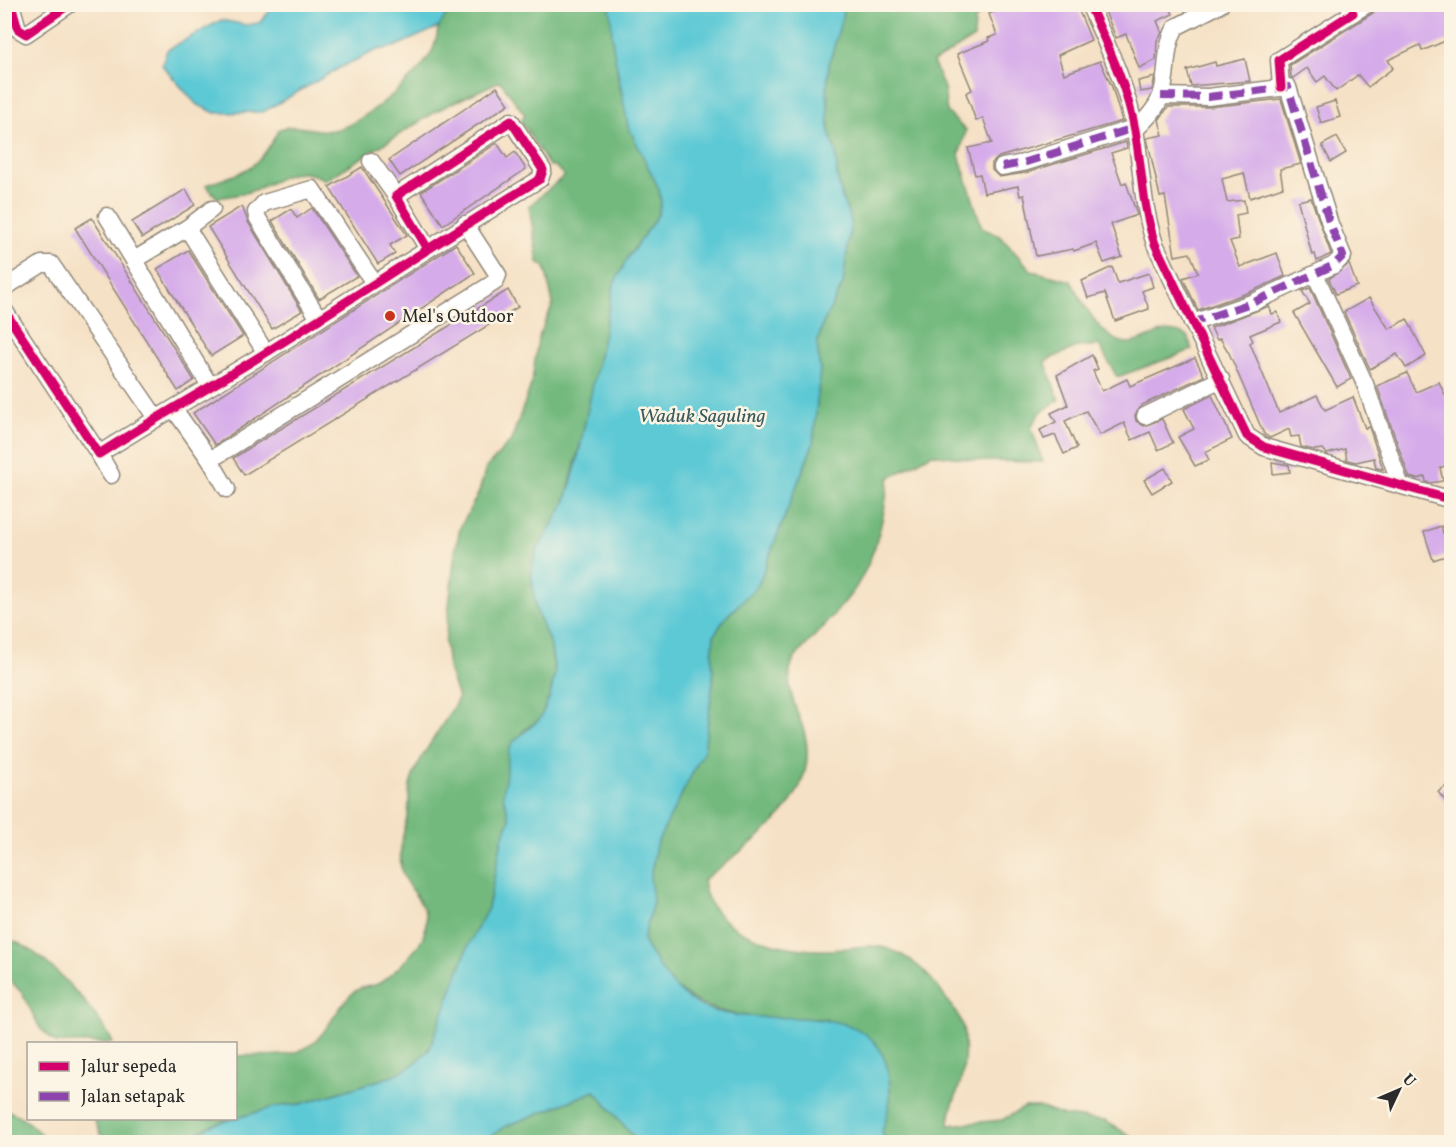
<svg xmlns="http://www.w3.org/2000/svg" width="1456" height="1147" font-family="Vollkorn,serif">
	<rect width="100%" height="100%" fill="#fcf5e5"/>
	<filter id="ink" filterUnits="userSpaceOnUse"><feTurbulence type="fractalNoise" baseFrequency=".0167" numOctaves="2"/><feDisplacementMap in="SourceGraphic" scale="12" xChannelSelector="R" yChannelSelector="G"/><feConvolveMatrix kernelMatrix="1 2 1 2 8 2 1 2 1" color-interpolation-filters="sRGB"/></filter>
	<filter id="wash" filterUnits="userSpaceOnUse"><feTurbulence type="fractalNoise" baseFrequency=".008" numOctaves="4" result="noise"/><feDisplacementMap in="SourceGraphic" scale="24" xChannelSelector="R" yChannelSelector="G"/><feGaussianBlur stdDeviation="1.35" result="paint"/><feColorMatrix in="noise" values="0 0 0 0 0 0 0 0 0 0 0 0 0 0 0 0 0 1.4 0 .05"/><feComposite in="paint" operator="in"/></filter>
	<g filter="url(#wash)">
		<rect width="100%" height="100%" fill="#f5e1c5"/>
		<!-- forest -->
		<g fill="#73b97e" stroke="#4f7254" stroke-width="1.5">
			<path d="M451,5H610L619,85L659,190L661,203L658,215L629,256L565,503L535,554L531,573L536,609L551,647L555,673L550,696L540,719L522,732L503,796L510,819L502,840L488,908L469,944L429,1050L413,1065L393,1076L301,1104L279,1106L236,1118V1056C256,1054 278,1059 299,1051C328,1040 332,1010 354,992C361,986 367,987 375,985C388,980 418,950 423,937C436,903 405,894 401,867C399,847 404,832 408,813C410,804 408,794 410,786C415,760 446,723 458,698L448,668L445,643L455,552L460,528L479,492L486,468L511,441L532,382L538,339L553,304L545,267L538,262L529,206L564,176L555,166H549L521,121L525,115L500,81L440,109L326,180C293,164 285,178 254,190C243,195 229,196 217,198L206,185C247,171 259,169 279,129C303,122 317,135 338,129C364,122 419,76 432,51C436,44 437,36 438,29C441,20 446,12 451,5Z"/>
			<path d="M843,5H987L975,20L974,38L933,62L944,88L947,112L966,131L959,155L982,228L1000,236L1032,271L1071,281C1082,301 1105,350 1135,342C1159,336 1160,325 1188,336L1192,350L1117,377L1099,345L1077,347L1045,361L1059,400L1040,413L1031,427L1043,462L982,461L932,454L889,478C884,516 877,554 856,587C848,599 837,611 827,622C821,630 794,656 792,663C784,687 796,706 803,728C826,799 749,844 703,880C708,935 786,952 831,950C849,949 868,943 886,948C912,957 929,973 944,996C950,1005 961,1017 963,1027C966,1046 965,1071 958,1090C954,1103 949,1111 949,1125L1002,1120L1025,1107H1039L1064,1116L1105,1121L1141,1142H888L882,1133L890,1097L826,1019C771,1017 709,1024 668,980C658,969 651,954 643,941L653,901L650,878L656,844L704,750L713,682L712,658L714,635L726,617L758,585L813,444L820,370L817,344L823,323L843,284L851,221L842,198L837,176L836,153L829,131L827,86L829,64L842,18Z"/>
			<path d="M5,939C38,943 100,1014 113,1043H56L40,1028L22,993L5,975Z"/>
			<path d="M595,1091L638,1142H483L504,1127Z"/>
			<path d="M5,1109L23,1118L42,1135L37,1142H5Z"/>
			<path d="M93,1118L235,1119L215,1124L178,1142H105Z"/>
		</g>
		<!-- water -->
		<g fill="#5dc9d5" stroke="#447a80" stroke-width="1.5">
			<path d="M276,4H451V5L439,27L394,47L377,50L341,67L263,112L215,113L196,104L162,65L167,50L221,20L246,25L259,23Z"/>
			<path d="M610,5H843L842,18L829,64L827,86L829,131L836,153L837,176L842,198L851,221L843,284L823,323L817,344L820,370L813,444L758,585L726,617L714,635L712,658L713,682L704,750L656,845L650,878L653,901L643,941C658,966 672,991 699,1005C764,1038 893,980 890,1097C890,1108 885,1121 882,1133L888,1142H638L595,1091L504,1127L483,1142H178L215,1124L279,1106L301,1104L393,1076L413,1065L429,1050L469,944L488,908L502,839L510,819L503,796L509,750L514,741L540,719L550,696L555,673L551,647L536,609L531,573L535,554L565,503L576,466L614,284L629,256L658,215L661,203L659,189L628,126L613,47Z"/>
		</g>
		<g id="blocks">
			<!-- building -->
			<g fill="#d5abea">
				<path d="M1011,4H1076L1091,40L1058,55L1064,74L1100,61L1112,87L1122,121L999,157L992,163V170L999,177L1025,173L1126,142L1127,148L1111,153L1122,184L1126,182L1137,215L1111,224L1122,257L1104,263L1096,243L1074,251L1073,249L1036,256L1024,195L1020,196L1018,186L984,193L980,174L975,175L968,148L992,143L983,118L976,121L966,93L972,90L957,54L989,41L988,38L997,35L989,14Z"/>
				<path d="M1102,4H1168L1173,14L1157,21L1162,33L1157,40L1156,60L1139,68L1126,34L1116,38Z"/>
				<path d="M1378,4H1402L1404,10L1417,4H1452V38L1422,51L1420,45L1388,60L1393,68L1368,87L1358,75L1336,91L1325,76L1317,82L1307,68L1293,78L1291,77L1290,65L1373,13Z"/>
				<path d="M1245,59L1250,81L1191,86L1187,70L1215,62L1216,66Z"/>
				<path d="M1155,77L1152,90L1140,92L1138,81Z"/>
				<path d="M497,87L509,104L400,176L389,160Z"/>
				<path d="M1281,99L1301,164L1280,169L1283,187L1250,198L1244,173L1222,179L1227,202L1244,200L1246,213L1236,215L1239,239L1230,241L1240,267L1277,253L1285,276L1250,292L1198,310L1183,278L1198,273L1190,253L1175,256L1165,196L1160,197L1147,138L1163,135L1159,120L1168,107H1209Z"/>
				<path d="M1335,101L1340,117L1321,123L1316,107Z"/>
				<path d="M1337,137L1346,153L1331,162L1322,145Z"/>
				<path d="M497,143L507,158L515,152L526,169L443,225L421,192Z"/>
				<path d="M362,167L407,235L390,245L395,254L378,264L329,187Z"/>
				<path d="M186,189L195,205L142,238L132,222Z"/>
				<path d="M1311,198L1331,254L1317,261L1315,254L1312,255L1298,201Z"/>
				<path d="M242,206L248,222L302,311L272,329L208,227Z"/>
				<path d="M312,208L357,276L319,299L272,221L291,209L297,218Z"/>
				<path d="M92,218L194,380L178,391L75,228Z"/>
				<path d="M456,244L475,273L215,445L193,413Z"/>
				<path d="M188,250L243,336L211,356L157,269Z"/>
				<path d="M1349,264L1357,286L1336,294L1329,279Z"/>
				<path d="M1112,267L1118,283L1149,273L1153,287L1142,291L1149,309L1115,321L1105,293L1088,298L1082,281Z"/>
				<path d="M1310,288L1351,379L1337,387L1294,313L1310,304L1302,291Z"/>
				<path d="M508,290L518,307L244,475L233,458Z"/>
				<path d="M1369,298L1389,329L1407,319L1426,356L1406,368L1397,354L1370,369L1344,312Z"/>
				<path d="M1269,306L1272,314L1277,312L1281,322L1250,335L1253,341L1250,343L1279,413L1317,395L1325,410L1353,397L1365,428L1369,427L1383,469L1376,468L1374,458L1356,462L1347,460L1345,449L1327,454L1323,449L1314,450L1301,447L1299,436L1291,437L1289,429L1270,438L1264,434L1229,353L1220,338L1217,340L1211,328Z"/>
				<path d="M1092,355L1098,369L1093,371L1102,391L1127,379L1130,386L1195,358L1204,376L1142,405L1135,415L1136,421L1144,426L1162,419L1173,443L1158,450L1150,432L1132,440L1124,423L1100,435L1086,411L1065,421L1077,448L1064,454L1055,435L1044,439L1040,430L1056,422L1051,413L1068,405L1057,375Z"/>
				<path d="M1407,373L1416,392L1439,382L1452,410V463L1440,468L1443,481L1430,483L1426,482L1425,477L1417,479L1409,477L1377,386Z"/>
				<path d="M1212,395L1232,439L1205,452L1209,460L1195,466L1178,437L1194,429L1184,409Z"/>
				<path d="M1272,462L1289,465L1290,472L1273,474Z"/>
				<path d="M1165,468L1172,481L1152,493L1144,480Z"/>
				<path d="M1441,526L1443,533L1452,530V554L1433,560L1424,532Z"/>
				<path d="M1452,782V809L1438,792Z"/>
			</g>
		</g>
	</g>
	<g filter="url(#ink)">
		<use href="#blocks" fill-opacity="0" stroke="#908678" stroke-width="1.5"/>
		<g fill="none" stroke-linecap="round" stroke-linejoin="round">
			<defs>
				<g id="minor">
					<path d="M11,4L18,29L26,34L70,4"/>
					<path d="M1089,4C1107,45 1127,86 1135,130C1142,169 1142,206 1155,244L1247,436L1264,447L1452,500"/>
					<path d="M1349,5L1353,13L1368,4"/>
					<path d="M1281,87L1279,60L1353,13"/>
					<path d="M1161,96L1208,97L1288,87L1330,224L1343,256L1334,265L1254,302L1192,323"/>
					<path d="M1135,130C1145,120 1156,110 1161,96C1169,74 1163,49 1176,27L1221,4"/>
					<path d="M371,161L396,196"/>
					<path d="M1002,167L1023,163L1134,128"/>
					<path d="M107,216L210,386"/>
					<path d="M187,228L212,209"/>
					<path d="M134,260L187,228L266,353"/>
					<path d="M1315,274L1365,384L1400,484"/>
					<path d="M4,288L42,264H51L156,418"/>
					<path d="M4,310L99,454C154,419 211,387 267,352C358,295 448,235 540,179L543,170L511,121L396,196L428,249"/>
					<path d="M319,319L257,217L256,212L264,203L312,189L374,283"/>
					<path d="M174,409L210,460L495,282L498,275L465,224"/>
					<path d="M1145,416L1221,379"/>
					<path d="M99,454L111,475"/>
					<path d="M210,460L227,489"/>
				</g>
			</defs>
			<!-- minor casing -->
			<use href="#minor" stroke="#908678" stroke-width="19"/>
			<!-- minor -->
			<use href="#minor" stroke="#fff" stroke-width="16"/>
			<!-- quiet -->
			<g stroke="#8e44ad" stroke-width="8" stroke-dasharray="15 8" stroke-linecap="butt">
				<path d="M1161,96L1208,97L1288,87L1330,224L1343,256L1334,265L1254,302L1192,323"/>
				<path d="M1002,167L1023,163L1134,128"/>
			</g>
			<defs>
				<g id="cycleway">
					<path d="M11,4L18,29L26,34L70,4"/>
					<path d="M1089,4C1107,45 1127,86 1135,130C1142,169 1142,206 1155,244L1247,436L1264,447L1452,500"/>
					<path d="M1281,87L1279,60L1353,13"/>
					<path d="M4,310L99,454C154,419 211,387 267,352C358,295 448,235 540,179L543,170L511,121L396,196L428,249"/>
				</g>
			</defs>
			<!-- cycleway casing -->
			<use href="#cycleway" stroke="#fcf5e5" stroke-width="13"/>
			<!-- cycleway -->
			<use href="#cycleway" stroke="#d6006c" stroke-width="9"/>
		</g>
	</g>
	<!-- markers -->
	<circle fill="#c8321e" stroke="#fcf5e5" stroke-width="2" cx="390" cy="316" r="6"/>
	<g text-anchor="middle" stroke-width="5" stroke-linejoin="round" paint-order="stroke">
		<!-- poi labels -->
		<g font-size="18" fill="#2b2b2b" stroke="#fcf5e5" text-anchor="start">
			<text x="402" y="322">Mel's Outdoor</text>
		</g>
		<!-- water labels -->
		<g font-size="20" font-style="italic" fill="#3a5a5e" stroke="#fcf5e5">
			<text x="702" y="422">Waduk Saguling</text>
		</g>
	</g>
	<!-- margin -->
	<rect width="1456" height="1147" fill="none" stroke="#fcf5e5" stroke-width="24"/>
	<!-- legend -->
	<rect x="27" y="1042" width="210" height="78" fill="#fcf5e5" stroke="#a8a49b" stroke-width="1.5"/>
	<rect x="39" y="1062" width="30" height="9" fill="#d6006c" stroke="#a8a49b" stroke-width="1.5"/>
	<text x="81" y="1072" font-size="18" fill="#2b2b2b">Jalur sepeda</text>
	<rect x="39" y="1092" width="30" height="9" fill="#8e44ad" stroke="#a8a49b" stroke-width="1.5"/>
	<text x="81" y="1102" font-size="18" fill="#2b2b2b">Jalan setapak</text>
	<!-- north arrow -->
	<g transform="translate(1399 1090) rotate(46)" stroke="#fcf5e5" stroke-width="4.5" paint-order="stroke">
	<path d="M0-4.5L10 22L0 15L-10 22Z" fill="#2b2b2b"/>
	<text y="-9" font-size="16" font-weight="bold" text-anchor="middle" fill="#2b2b2b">U</text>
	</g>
</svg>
